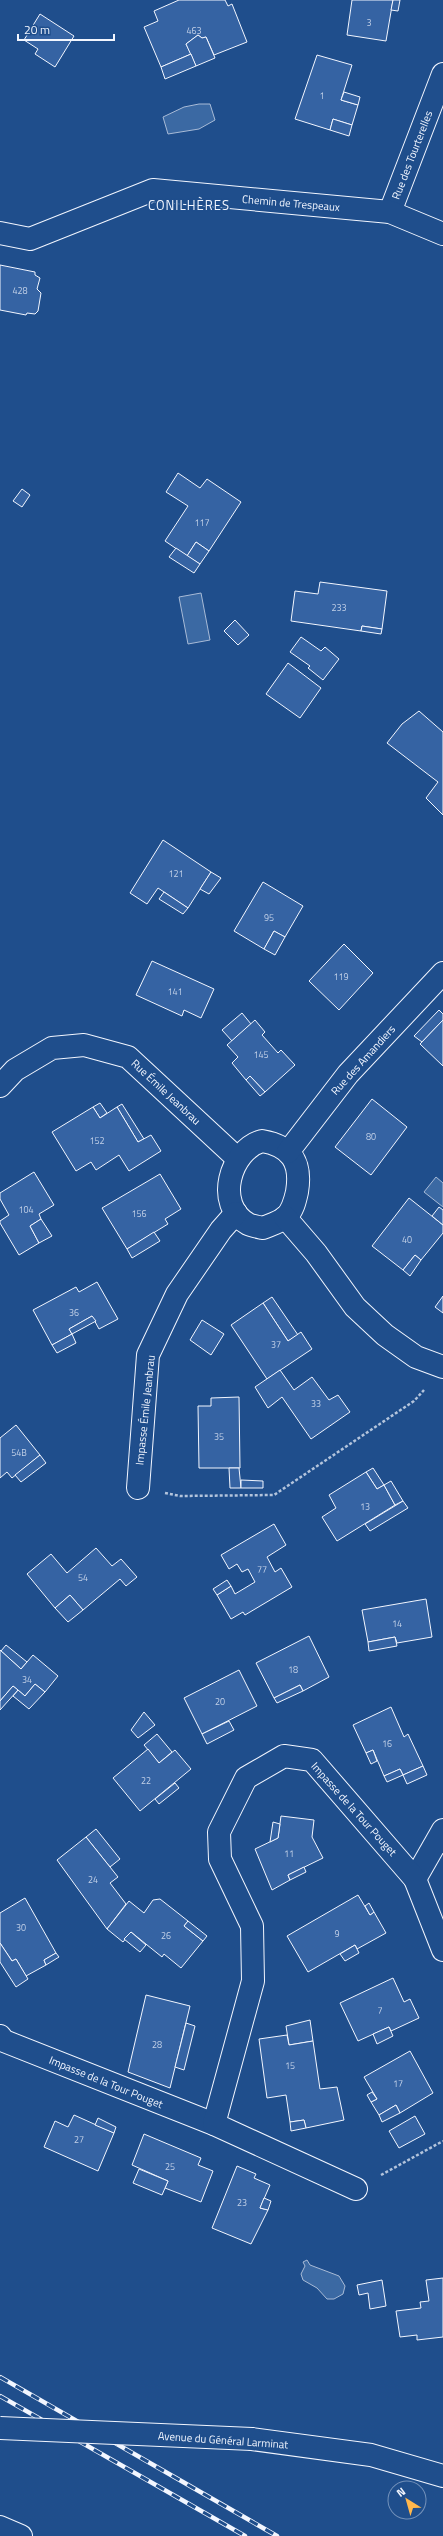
<svg xmlns="http://www.w3.org/2000/svg" width="443" height="2536" font-family="'Titillium Web',sans-serif">
	<rect width="100%" height="100%" fill="#1f4e8c"/>
	<!-- water -->
	<g fill="#3b69a3" stroke="#a8bbd7">
		<path d="M199,104H210L215,120L199,129L168,134L163,117L184,107Z"/>
		<path d="M201,593L210,640L188,644L179,597Z"/>
		<path d="M436,1177L443,1183V1207L424,1192Z"/>
		<path d="M307,2260L310,2265L339,2276L345,2286L343,2294L334,2299H327L317,2288L303,2280L301,2274L305,2266L303,2262Z"/>
	</g>
	<!-- building -->
	<g fill="#3563a3" stroke="#f2f6ff">
		<path d="M179,0H225L228,6L232,4L247,42L214,55L206,37L202,38L198,35L186,44L191,54L161,67L144,27L158,21L154,11Z"/>
		<path d="M352,0H393L386,41L347,35Z"/>
		<path d="M393,0H400L398,11L391,10Z"/>
		<path d="M40,14L74,36L55,67L35,54L38,49L24,40Z"/>
		<path d="M198,35L202,38L206,37L215,58L196,66L186,44Z"/>
		<path d="M191,54L196,66L165,79L161,67Z"/>
		<path d="M317,55L352,65L341,100L358,105L352,125L333,119L330,130L295,119Z"/>
		<path d="M344,92L360,97L358,105L341,100Z"/>
		<path d="M333,119L352,125L349,136L330,130Z"/>
		<path d="M0,265L35,272V275L40,278L37,289L41,293L38,311L35,314L27,313L26,315L0,310Z"/>
		<path d="M178,473L200,488L207,479L241,502L209,551L196,542L187,556L165,541L188,506L166,492Z"/>
		<path d="M22,489L30,495L22,507L13,501Z"/>
		<path d="M196,542L209,551L200,564L187,556Z"/>
		<path d="M176,548L200,564L194,573L169,557Z"/>
		<path d="M320,582L387,591L382,629L362,626L361,631L291,621L295,591L318,594Z"/>
		<path d="M235,620L249,635L238,645L224,631Z"/>
		<path d="M362,626L382,629L381,634L361,631Z"/>
		<path d="M301,637L321,651L325,647L339,659L323,680L308,668L310,666L290,652Z"/>
		<path d="M288,663L321,688L300,718L266,694Z"/>
		<path d="M419,711L443,732V815L426,798L438,782L387,743L402,724Z"/>
		<path d="M163,840L211,872L188,908L158,888L147,904L130,893Z"/>
		<path d="M211,872L221,878L209,894L200,889Z"/>
		<path d="M263,882L303,906L285,937L274,931L264,949L234,931Z"/>
		<path d="M164,892L188,908L183,914L159,899Z"/>
		<path d="M274,931L285,937L275,955L264,949Z"/>
		<path d="M344,944L373,973L339,1010L309,981Z"/>
		<path d="M152,961L214,989L201,1018L184,1010L182,1016L136,995Z"/>
		<path d="M439,1010L443,1014V1020L422,1042L414,1036Z"/>
		<path d="M242,1013L251,1024L232,1041L222,1030Z"/>
		<path d="M255,1020L265,1032L262,1035L278,1053L281,1050L295,1065L265,1092L250,1076L246,1080L232,1063L238,1057L227,1045Z"/>
		<path d="M443,1020V1066L420,1044Z"/>
		<path d="M250,1076L265,1092L260,1096L246,1080Z"/>
		<path d="M372,1099L407,1127L371,1175L335,1147Z"/>
		<path d="M100,1103L107,1113L100,1118L93,1107Z"/>
		<path d="M122,1104L144,1139L138,1142L117,1107Z"/>
		<path d="M93,1107L100,1118L117,1107L138,1142L151,1135L161,1151L129,1171L119,1155L96,1170L91,1162L76,1171L52,1132Z"/>
		<path d="M34,1172L54,1205L39,1214L41,1219L30,1226L39,1243L19,1255L0,1223V1221L9,1215L0,1199V1193Z"/>
		<path d="M160,1174L181,1209L165,1219L168,1224L127,1249L102,1208Z"/>
		<path d="M409,1198L443,1225V1233L421,1260L415,1255L403,1270L372,1246Z"/>
		<path d="M439,1207L443,1210V1225L432,1216Z"/>
		<path d="M41,1219L52,1236L39,1243L30,1226Z"/>
		<path d="M154,1232L160,1241L132,1258L127,1249Z"/>
		<path d="M415,1255L421,1260L410,1276L403,1270Z"/>
		<path d="M97,1282L118,1319L99,1329L92,1316L69,1329L72,1334L52,1345L33,1310L76,1287L79,1292Z"/>
		<path d="M443,1296V1313L435,1307Z"/>
		<path d="M272,1297L298,1335L288,1341L263,1303Z"/>
		<path d="M263,1303L288,1341L301,1332L312,1349L267,1379L231,1325Z"/>
		<path d="M92,1316L96,1321L72,1334L69,1329Z"/>
		<path d="M202,1320L224,1334L211,1355L190,1340Z"/>
		<path d="M72,1334L76,1343L57,1353L52,1345Z"/>
		<path d="M280,1370L294,1390L312,1377L329,1400L338,1395L350,1412L311,1439L282,1397L268,1408L255,1387Z"/>
		<path d="M239,1397L240,1468H199L198,1406H211V1398Z"/>
		<path d="M16,1425L40,1455L12,1478L7,1472L0,1478V1438Z"/>
		<path d="M40,1455L46,1463L21,1482L15,1475Z"/>
		<path d="M229,1468H239L241,1488H230Z"/>
		<path d="M373,1468L384,1485L377,1489L366,1472Z"/>
		<path d="M366,1472L377,1489L384,1485L395,1505L337,1541L322,1517L336,1508L329,1495Z"/>
		<path d="M241,1480L263,1481V1488H241Z"/>
		<path d="M391,1481L403,1501L395,1505L384,1485Z"/>
		<path d="M403,1501L408,1508L370,1531L365,1524Z"/>
		<path d="M274,1524L286,1545L267,1557L275,1572L281,1568L292,1587L245,1615L243,1612L231,1619L217,1595L231,1586L235,1594L255,1582L248,1569L242,1572L237,1564L229,1569L221,1555Z"/>
		<path d="M96,1548L112,1566L121,1559L137,1577L126,1586L120,1579L83,1610L70,1595L55,1608L27,1574L51,1554L67,1573Z"/>
		<path d="M227,1580L231,1586L217,1595L213,1589Z"/>
		<path d="M70,1595L83,1610L68,1622L55,1608Z"/>
		<path d="M426,1599L432,1637L397,1643L395,1637L368,1642L362,1610Z"/>
		<path d="M309,1636L329,1677L303,1691L300,1685L274,1698L256,1663Z"/>
		<path d="M395,1637L397,1646L369,1651L368,1642Z"/>
		<path d="M6,1645L27,1662L21,1669L1,1651Z"/>
		<path d="M0,1650L21,1669L33,1655L58,1676L45,1692L35,1684L25,1696L13,1686L0,1701Z"/>
		<path d="M239,1670L257,1706L202,1734L184,1698Z"/>
		<path d="M35,1684L45,1692L29,1709L13,1696L18,1690L25,1696Z"/>
		<path d="M300,1685L303,1691L277,1703L274,1698Z"/>
		<path d="M13,1686L18,1690L0,1710V1701Z"/>
		<path d="M391,1707L404,1737L408,1734L423,1766L403,1775L400,1769L384,1776L373,1750L366,1753L353,1725Z"/>
		<path d="M144,1712L155,1725L138,1738L131,1730Z"/>
		<path d="M229,1721L234,1730L207,1744L202,1734Z"/>
		<path d="M157,1734L172,1752L159,1763L144,1745Z"/>
		<path d="M148,1749L159,1763L175,1750L191,1769L140,1811L113,1778Z"/>
		<path d="M373,1750L377,1761L371,1764L366,1753Z"/>
		<path d="M423,1766L427,1775L407,1784L403,1775Z"/>
		<path d="M400,1769L403,1775L387,1782L384,1776Z"/>
		<path d="M175,1783L179,1788L159,1804L155,1799Z"/>
		<path d="M281,1816L314,1820L312,1837L323,1858L288,1875L290,1880L272,1890L255,1849L278,1838Z"/>
		<path d="M273,1822L280,1824L278,1838L270,1842Z"/>
		<path d="M96,1829L120,1859L110,1867L86,1837Z"/>
		<path d="M86,1837L118,1877L110,1883L126,1904L107,1929L57,1860Z"/>
		<path d="M304,1867L306,1872L290,1880L288,1875Z"/>
		<path d="M358,1895L370,1915L374,1912L386,1933L357,1949L355,1945L308,1972L287,1936Z"/>
		<path d="M25,1898L56,1953L44,1960L46,1965L26,1976L16,1959L12,1961L0,1943V1913Z"/>
		<path d="M160,1899L188,1921L184,1926L203,1941L181,1968L164,1954L162,1957L131,1932L123,1942L107,1929L129,1901L144,1913L153,1900Z"/>
		<path d="M369,1903L374,1912L370,1915L365,1906Z"/>
		<path d="M188,1921L207,1936L203,1941L184,1926Z"/>
		<path d="M131,1932L146,1945L140,1952L124,1939Z"/>
		<path d="M0,1943L12,1961L16,1959L28,1979L16,1987L0,1962Z"/>
		<path d="M355,1945L359,1953L345,1961L340,1954Z"/>
		<path d="M56,1953L59,1957L46,1965L44,1960Z"/>
		<path d="M393,1978L404,2002L410,1999L419,2018L391,2031L389,2027L358,2041L340,2003Z"/>
		<path d="M146,1995L190,2006L170,2088L128,2072Z"/>
		<path d="M310,2020L313,2041L289,2045L286,2026Z"/>
		<path d="M186,2023L195,2026L184,2070L175,2067Z"/>
		<path d="M389,2027L393,2036L377,2044L373,2034Z"/>
		<path d="M287,2035L289,2045L313,2041L320,2089L337,2087L344,2120L306,2128L304,2120L290,2122L286,2095L267,2098L259,2039Z"/>
		<path d="M410,2051L433,2093L400,2113L396,2105L379,2115L371,2102L377,2099L364,2077Z"/>
		<path d="M372,2092L377,2099L371,2102L367,2095Z"/>
		<path d="M396,2105L400,2113L382,2122L379,2115Z"/>
		<path d="M74,2115L114,2133L98,2171L44,2147L55,2121L68,2127Z"/>
		<path d="M415,2116L425,2134L399,2148L389,2131Z"/>
		<path d="M98,2118L116,2127L114,2133L95,2125Z"/>
		<path d="M304,2120L306,2128L291,2131L290,2122Z"/>
		<path d="M144,2134L201,2158L198,2165L213,2171L201,2202L165,2188L168,2181L132,2165Z"/>
		<path d="M237,2166L256,2174L254,2178L270,2185L260,2208L268,2210L251,2244L212,2228Z"/>
		<path d="M139,2169L168,2181L162,2195L133,2183Z"/>
		<path d="M264,2198L271,2201L268,2210L260,2208Z"/>
		<path d="M443,2278V2337L417,2340V2335L400,2337L396,2311L421,2308L420,2302L429,2301L426,2280Z"/>
		<path d="M382,2280L386,2306L370,2309L368,2293L359,2295L357,2285Z"/>
	</g>
	<g fill="none" stroke-linecap="round" stroke-linejoin="round">
		<defs>
			<g id="minor">
				<path d="M390,212L443,74"/>
				<path d="M0,233L30,239L153,190L390,212L443,234"/>
				<path d="M0,1086L15,1070L52,1048L84,1045L128,1057L238,1159"/>
				<path d="M262,1141C291,1146 302,1162 297,1192C295,1201 293,1210 286,1217C280,1222 270,1225 263,1228C258,1227 252,1226 248,1224C214,1205 230,1150 262,1141Z"/>
				<path d="M288,1152L348,1074L443,973"/>
				<path d="M285,1217L316,1253L355,1307L385,1335L416,1357L443,1367"/>
				<path d="M138,1488L148,1355L177,1294L221,1230L236,1213"/>
				<path d="M415,1879L443,1830"/>
				<path d="M0,2036L4,2041L214,2124"/>
				<path d="M356,2189L214,2124L253,1981L252,1926L220,1859L219,1832L246,1778L284,1756L312,1760L415,1879L443,1950"/>
				<path d="M0,2527L21,2536"/>
			</g>
			<path id="major" d="M252,2439L371,2455L443,2476"/>
		</defs>
		<!-- minor casing -->
		<use href="#minor" stroke="#f2f6ff" stroke-width="24"/>
		<!-- major casing -->
		<use href="#major" stroke="#f2f6ff" stroke-width="24"/>
		<!-- path -->
		<g stroke="#b3c4dc" stroke-width="2.5" stroke-dasharray="3 2" stroke-linecap="butt">
			<path d="M165,1493L180,1496L274,1495L414,1401L424,1390"/>
			<path d="M381,2175L443,2141"/>
		</g>
		<!-- minor -->
		<use href="#minor" stroke="#1f4e8c" stroke-width="22"/>
		<!-- major -->
		<use href="#major" stroke="#1f4e8c" stroke-width="22"/>
		<defs>
			<g id="rail">
				<path d="M0,2377L277,2536"/>
				<path d="M0,2396L245,2536"/>
			</g>
		</defs>
		<!-- rail casing -->
		<use href="#rail" stroke="#f2f6ff" stroke-width="4.5"/>
		<!-- rail -->
		<use href="#rail" stroke="#1f4e8c" stroke-width="3" stroke-dasharray="9" stroke-linecap="butt"/>
		<defs>
			<path id="major-bridge" d="M0,2428L252,2439"/>
		</defs>
		<!-- major-bridge casing -->
		<use href="#major-bridge" stroke="#f2f6ff" stroke-width="24" stroke-linecap="butt"/>
		<!-- major-bridge -->
		<use href="#major-bridge" stroke="#1f4e8c" stroke-width="22"/>
	</g>
	<g text-anchor="middle" stroke-width="3" stroke-linejoin="round" paint-order="stroke">
		<!-- number labels -->
		<g font-size="9" fill="#c3d1e8">
			<text x="369" y="26">3</text>
			<text x="194" y="34">463</text>
			<text x="322" y="99">1</text>
			<text x="20" y="294">428</text>
			<text x="202" y="526">117</text>
			<text x="339" y="611">233</text>
			<text x="176" y="877">121</text>
			<text x="269" y="921">95</text>
			<text x="341" y="980">119</text>
			<text x="175" y="995">141</text>
			<text x="261" y="1058">145</text>
			<text x="371" y="1140">80</text>
			<text x="97" y="1144">152</text>
			<text x="26" y="1213">104</text>
			<text x="139" y="1217">156</text>
			<text x="407" y="1243">40</text>
			<text x="74" y="1316">36</text>
			<text x="276" y="1348">37</text>
			<text x="316" y="1407">33</text>
			<text x="219" y="1440">35</text>
			<text x="19" y="1456">54B</text>
			<text x="365" y="1510">13</text>
			<text x="262" y="1573">77</text>
			<text x="83" y="1581">54</text>
			<text x="397" y="1627">14</text>
			<text x="293" y="1673">18</text>
			<text x="27" y="1683">34</text>
			<text x="220" y="1705">20</text>
			<text x="387" y="1747">16</text>
			<text x="146" y="1784">22</text>
			<text x="289" y="1857">11</text>
			<text x="93" y="1883">24</text>
			<text x="21" y="1931">30</text>
			<text x="337" y="1937">9</text>
			<text x="166" y="1939">26</text>
			<text x="380" y="2014">7</text>
			<text x="157" y="2048">28</text>
			<text x="290" y="2069">15</text>
			<text x="398" y="2087">17</text>
			<text x="79" y="2143">27</text>
			<text x="170" y="2170">25</text>
			<text x="242" y="2206">23</text>
		</g>
		<!-- street labels -->
		<g font-size="11" fill="#f2f6ff" stroke="#1f4e8c">
			<text transform="translate(412 155) rotate(-69)" y="4">Rue des Tourterelles</text>
			<text transform="translate(291 203) rotate(5)" y="4">Chemin de Trespeaux</text>
			<text transform="translate(363 1060) rotate(-48)" y="4">Rue des Amandiers</text>
			<text transform="translate(166 1092) rotate(43)" y="4">Rue Émile Jeanbrau</text>
			<text transform="translate(145 1410) rotate(-84)" y="4">Impasse Émile Jeanbrau</text>
			<text transform="translate(354 1809) rotate(48)" y="4">Impasse de la Tour Pouget</text>
			<text transform="translate(106 2082) rotate(22)" y="4">Impasse de la Tour Pouget</text>
			<text transform="translate(223 2440) rotate(4)" y="4">Avenue du Général Larminat</text>
		</g>
		<!-- quarter labels -->
		<g font-size="13" letter-spacing="1" fill="#f2f6ff" stroke="#1f4e8c">
			<text x="189" y="210">CONILHÈRES</text>
		</g>
	</g>
	<!-- north arrow -->
	<g transform="translate(407 2500) rotate(323)"><circle r="19" fill="#1f4e8c" stroke="#7391ba"/>
	<path d="M0-3L7 15L0 10L-7 15Z" fill="#ffb74d"/>
	<text y="-6" font-size="11" font-weight="bold" text-anchor="middle" fill="#f2f6ff">N</text>
	</g>
	<!-- scale -->
	<path d="M18 34v6h96v-6" fill="none" stroke="#f2f6ff" stroke-width="2"/>
	<text x="24" y="34" font-size="12" fill="#f2f6ff" stroke="#1f4e8c" stroke-width="3" paint-order="stroke">20 m</text>
</svg>
